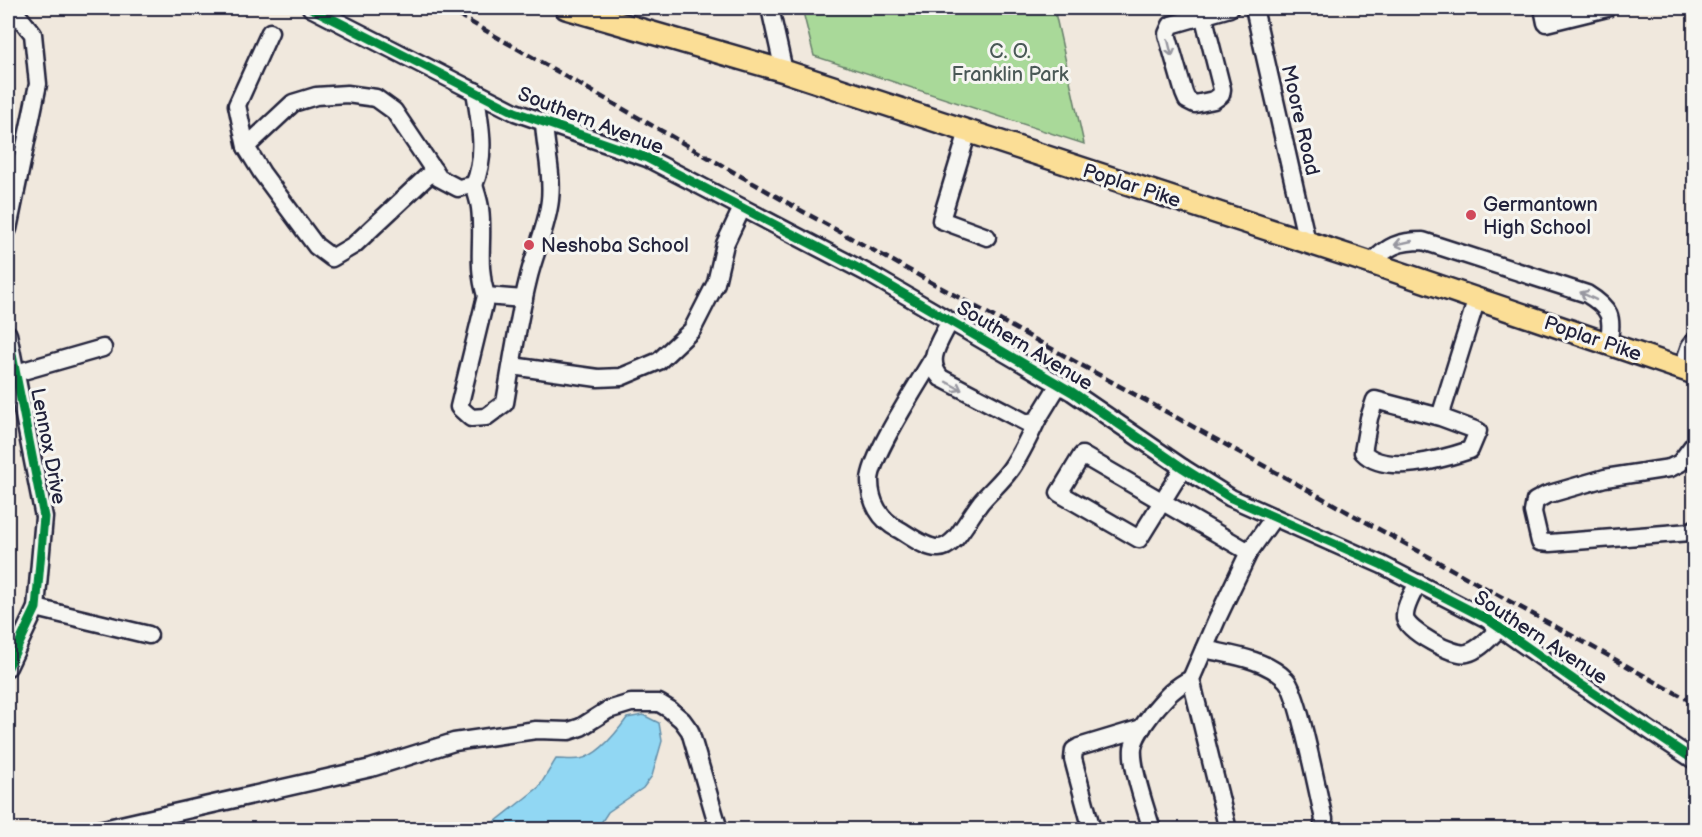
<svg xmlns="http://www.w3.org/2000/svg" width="1702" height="837" font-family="'Balsamiq Sans',sans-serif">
	<rect width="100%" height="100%" fill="#f0e8dd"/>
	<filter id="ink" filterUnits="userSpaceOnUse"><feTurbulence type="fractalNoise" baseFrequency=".0167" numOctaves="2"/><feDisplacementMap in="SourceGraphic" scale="12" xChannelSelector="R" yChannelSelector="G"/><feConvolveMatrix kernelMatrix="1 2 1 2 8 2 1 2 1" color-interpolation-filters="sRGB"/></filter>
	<g filter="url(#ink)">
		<!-- green -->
		<path fill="#a9d999" stroke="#667e6a" stroke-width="1.5" d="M802,8H1054L1084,144L814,56Z"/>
		<!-- water -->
		<path fill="#91d7f3" stroke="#658fa9" stroke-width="1.5" d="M643,715L659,723L662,741L652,776L643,788L608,812L597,829H486L539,787L556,759C564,759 573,760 580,759C598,756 617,732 627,718Z"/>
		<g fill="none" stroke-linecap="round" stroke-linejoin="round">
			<defs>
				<g id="minor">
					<path d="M311,8L515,112L647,158L871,275L1072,392L1183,468L1231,498L1382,565L1487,619L1574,680L1694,760"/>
					<path d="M770,8L784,71"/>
					<path d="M1254,8L1307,242"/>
					<path d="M1543,8L1546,23L1607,8"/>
					<path d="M1203,14L1222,89L1221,95L1214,100L1195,104L1187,100L1184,93L1167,34L1171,25L1230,8"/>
					<path d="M968,131L941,220L987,237"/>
					<path d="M246,147L237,105L270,32"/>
					<path d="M434,170L354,245L332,258L316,246L262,173L246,147L293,103L316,96L347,94L376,98L394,111L439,178L458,188L474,185C487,155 480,123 475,91"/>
					<path d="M474,185C476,192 479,200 480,208C484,239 476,263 486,296L459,407L471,418L486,417L505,403C512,362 518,320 528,280C534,253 547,228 550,200C553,174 545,148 544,122"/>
					<path d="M8,229L38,84L33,34L12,8"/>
					<path d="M1371,263C1388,246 1399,241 1423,241L1587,294C1610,308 1614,317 1608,343"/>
					<path d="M486,296L524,299"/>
					<path d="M950,321C941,340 924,360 941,378L1027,423L1037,420L1059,384"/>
					<path d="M8,334L44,517L36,608L8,667"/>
					<path d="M932,360C918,384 870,457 870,481C870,502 880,520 898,529C909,535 926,549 939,548C945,548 951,543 955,539C964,528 972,514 981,502C992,489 1005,479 1014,464C1023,450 1030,435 1037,420"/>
					<path d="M512,366L598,378L621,377L659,361L692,330L716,283L725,244L742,208"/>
					<path d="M1682,369L1690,346L1694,341"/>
					<path d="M16,373L103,348"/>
					<path d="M1440,417L1375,400L1369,418L1363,452C1385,476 1443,459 1470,450L1478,431L1440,417L1477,298"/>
					<path d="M1694,444L1680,463L1670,468L1605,478L1546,495L1535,501L1533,512L1540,542L1550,543L1690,532L1694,529"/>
					<path d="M1183,468L1139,539L1059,493L1082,455L1249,552L1274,517"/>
					<path d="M1418,583C1413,593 1404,607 1405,618C1407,631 1454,657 1467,653C1480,650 1490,637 1500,628"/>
					<path d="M36,608L149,635"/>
					<path d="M1204,649C1231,655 1266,659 1286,680C1299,693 1318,795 1324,819L1322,830"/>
					<path d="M99,830L371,768L454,742L536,730L569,731L581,727L608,710L631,703H659L669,709L682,720L690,731L719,830"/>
					<path d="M1092,830L1073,759L1074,750L1079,747L1142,728"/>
					<path d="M1152,830C1146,809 1131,768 1133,748C1135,735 1145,723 1153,712C1165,698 1174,687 1191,679"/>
					<path d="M1228,830L1191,679L1217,619L1249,552"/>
				</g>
				<path id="major" d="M566,8L784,71L1371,263L1694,373"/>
			</defs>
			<!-- minor casing -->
			<use href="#minor" stroke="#22223b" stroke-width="21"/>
			<!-- major casing -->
			<use href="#major" stroke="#22223b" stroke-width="26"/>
			<!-- minor -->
			<use href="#minor" stroke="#f6f6f2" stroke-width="16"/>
			<!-- major -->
			<use href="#major" stroke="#fbde96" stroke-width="21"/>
			<!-- rail -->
			<path stroke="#22223b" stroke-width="4.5" stroke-dasharray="9 4.5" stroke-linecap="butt" d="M446,8L802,211L1694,703"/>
			<defs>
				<g id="cycleway">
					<path d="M311,8L515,112L647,158L871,275L1072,392L1183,468L1231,498L1382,565L1487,619L1574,680L1694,760"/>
					<path d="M8,334L44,517L36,608L8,667"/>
				</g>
			</defs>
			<!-- cycleway casing -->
			<use href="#cycleway" stroke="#f6f6f2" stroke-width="13"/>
			<!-- cycleway -->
			<use href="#cycleway" stroke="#00873e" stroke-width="9"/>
		</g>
		<!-- one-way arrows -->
		<defs><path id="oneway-shaft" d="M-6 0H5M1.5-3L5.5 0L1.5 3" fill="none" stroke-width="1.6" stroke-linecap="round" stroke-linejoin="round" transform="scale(1.5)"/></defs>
		<g stroke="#9797a0">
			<use href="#oneway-shaft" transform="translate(1170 48) rotate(76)"/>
			<use href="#oneway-shaft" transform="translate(1403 243) rotate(167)"/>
			<use href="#oneway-shaft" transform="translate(1588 296) rotate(-154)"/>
			<use href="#oneway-shaft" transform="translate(954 386) rotate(28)"/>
		</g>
	</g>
	<!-- markers -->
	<g fill="#d1495b" stroke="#f6f6f2" stroke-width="2">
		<circle cx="1471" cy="215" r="6"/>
		<circle cx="529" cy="245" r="6"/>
	</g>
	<g text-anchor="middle" stroke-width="6" stroke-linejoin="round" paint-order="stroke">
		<!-- park labels -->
		<g font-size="20" fill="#4a5957" stroke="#f6f6f2">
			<text x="1010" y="58">C. O.<tspan x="1010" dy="23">Franklin Park</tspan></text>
		</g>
		<!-- street labels -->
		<g font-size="20" fill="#22223b" stroke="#f6f6f2">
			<text transform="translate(591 120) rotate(21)" y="7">Southern Avenue</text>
			<text transform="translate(1301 120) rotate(77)" y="7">Moore Road</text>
			<text transform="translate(1132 185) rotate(18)" y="7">Poplar Pike</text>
			<text transform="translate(1593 338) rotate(19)" y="7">Poplar Pike</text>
			<text transform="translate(1025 345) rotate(31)" y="7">Southern Avenue</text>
			<text transform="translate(49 446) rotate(79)" y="7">Lennox Drive</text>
			<text transform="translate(1541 637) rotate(33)" y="7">Southern Avenue</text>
		</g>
		<!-- poi labels -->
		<g font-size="20" fill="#22223b" stroke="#f6f6f2" text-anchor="start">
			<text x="1483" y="211">Germantown<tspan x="1483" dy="23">High School</tspan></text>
			<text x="541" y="252">Neshoba School</text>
		</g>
	</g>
	<!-- margin -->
	<rect width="1702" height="837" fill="none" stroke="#f6f6f2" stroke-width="30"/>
	<rect x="15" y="15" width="1672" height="807" fill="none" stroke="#22223b" stroke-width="2" filter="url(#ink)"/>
</svg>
